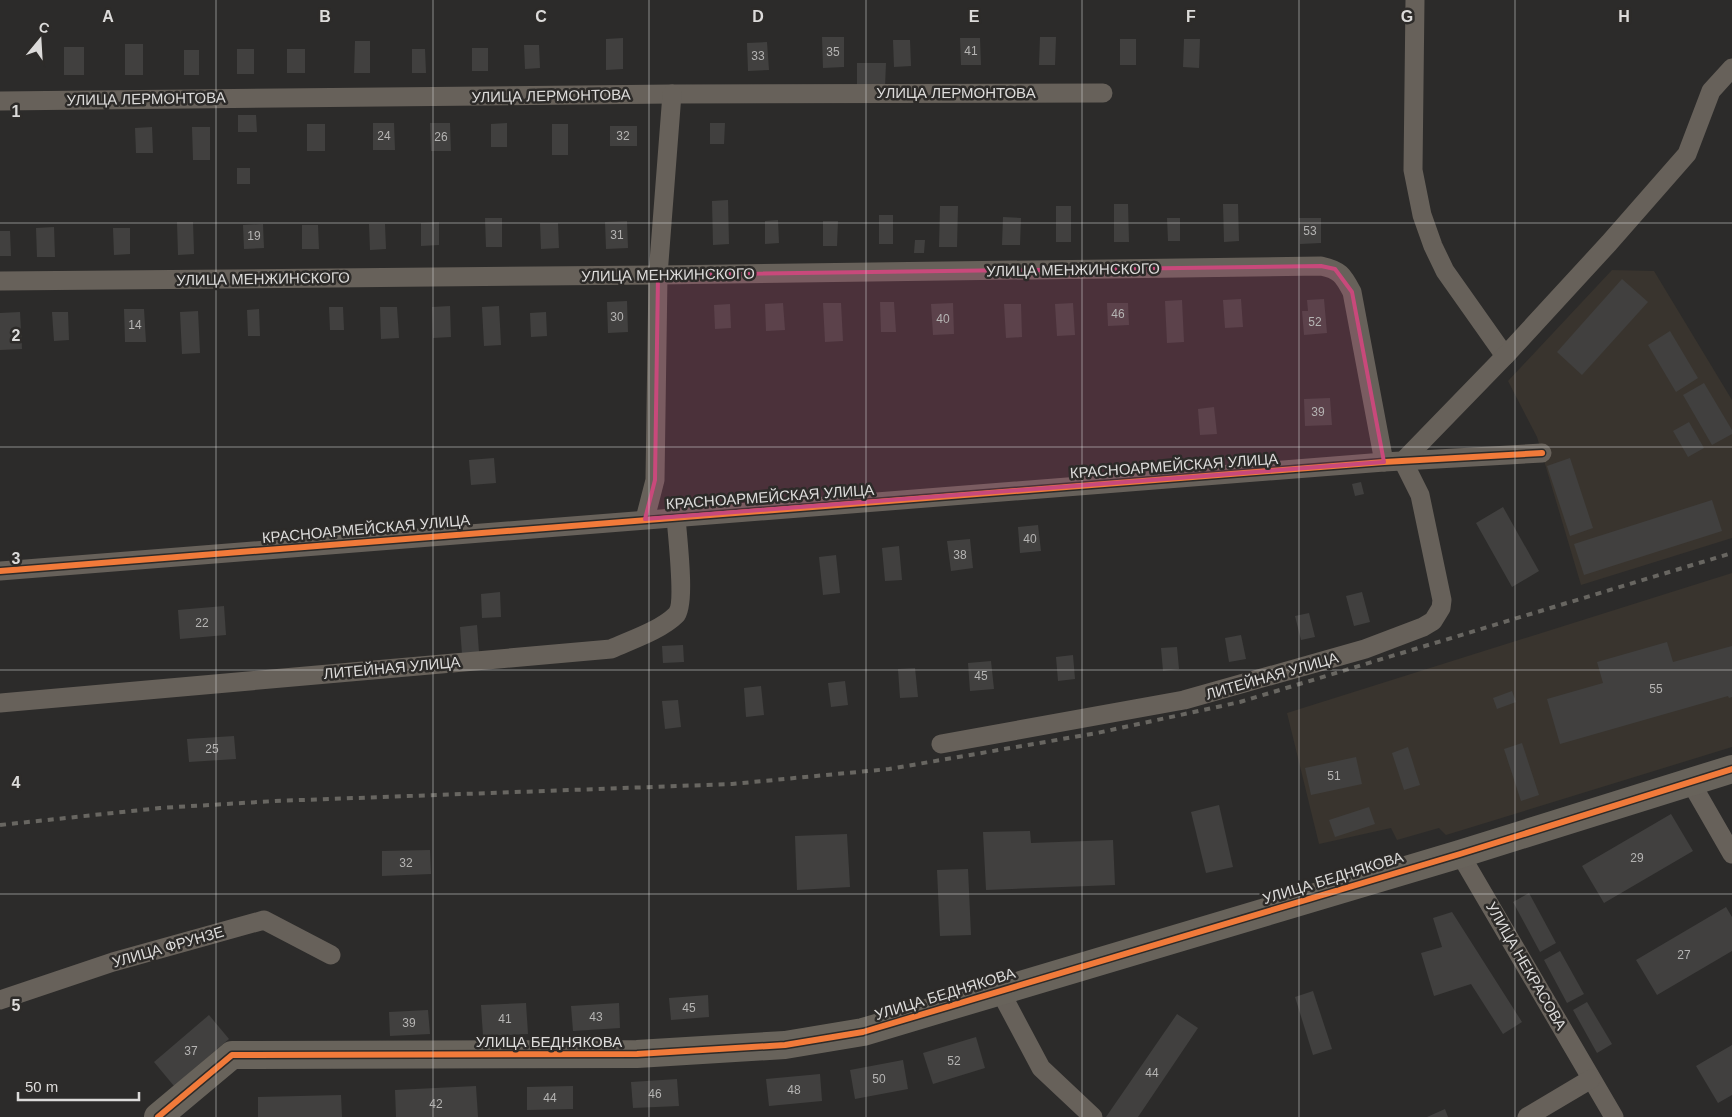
<svg xmlns="http://www.w3.org/2000/svg" width="1732" height="1117" font-family="Helvetica,sans-serif">
	<rect width="100%" height="100%" fill="#2c2b2a"/>
	<!-- built -->
	<g fill="#39342e">
		<path d="M1612,270L1654,271L1732,400V538L1581,585L1537,437L1508,381Z"/>
		<path d="M1732,573V747L1446,835L1439,828L1397,840L1391,828L1319,844L1287,713Z"/>
	</g>
	<!-- building -->
	<g fill="#41403f">
		<path d="M822,37H844V67L823,68Z"/>
		<path d="M1040,37H1056L1055,65H1039Z"/>
		<path d="M623,38V69L606,70V39Z"/>
		<path d="M960,38H980L981,65H961Z"/>
		<rect x="1120" y="39" width="16" height="26"/>
		<path d="M1184,39H1200L1199,68L1183,67Z"/>
		<path d="M893,40H910L911,66L894,67Z"/>
		<path d="M355,41H370V73H354Z"/>
		<path d="M767,42L769,70L748,71L747,43Z"/>
		<rect x="125" y="44" width="18" height="31"/>
		<path d="M524,45H539L540,68L525,69Z"/>
		<rect x="64" y="47" width="20" height="28"/>
		<rect x="472" y="48" width="16" height="23"/>
		<rect x="237" y="49" width="17" height="25"/>
		<rect x="287" y="49" width="18" height="24"/>
		<path d="M412,49H425L426,73H412Z"/>
		<rect x="184" y="50" width="15" height="25"/>
		<path d="M857,63H886L885,87H857Z"/>
		<path d="M238,115H256L257,132H238Z"/>
		<path d="M373,123H394L395,150H373Z"/>
		<path d="M430,123H450L451,151H431Z"/>
		<path d="M507,123V147H491V124Z"/>
		<path d="M710,123H725L724,144H710Z"/>
		<rect x="307" y="124" width="18" height="27"/>
		<rect x="552" y="124" width="16" height="31"/>
		<rect x="610" y="126" width="27" height="20"/>
		<path d="M152,127L153,153H136L135,128Z"/>
		<path d="M192,127H210V160H193Z"/>
		<rect x="237" y="168" width="13" height="16"/>
		<path d="M728,200L729,244L713,245L712,201Z"/>
		<path d="M1114,204H1128L1129,242H1114Z"/>
		<path d="M1223,204H1238L1239,241L1224,242Z"/>
		<path d="M940,206H958L957,247H939Z"/>
		<rect x="1056" y="206" width="15" height="36"/>
		<rect x="879" y="215" width="14" height="29"/>
		<path d="M1003,217L1021,218L1020,245H1002Z"/>
		<path d="M485,218H502V247H486Z"/>
		<path d="M1167,218H1180V241H1168Z"/>
		<path d="M1299,218H1321V243L1300,244Z"/>
		<path d="M778,220L779,243L765,244V221Z"/>
		<path d="M627,221L628,248L606,249L605,222Z"/>
		<path d="M823,221H838L837,246H823Z"/>
		<path d="M177,222H193L194,254L178,255Z"/>
		<path d="M439,222V245L421,246V223Z"/>
		<path d="M540,223H558L559,248L541,249Z"/>
		<path d="M263,224L264,248L244,249L243,225Z"/>
		<path d="M369,224H385L386,249L370,250Z"/>
		<path d="M302,225H318L319,249H302Z"/>
		<path d="M54,227L55,257H37L36,228Z"/>
		<path d="M113,228H130V254L114,255Z"/>
		<path d="M0,231H10L11,256H0Z"/>
		<path d="M915,240H925L924,253H914Z"/>
		<path d="M1622,279L1648,302L1582,375L1557,352Z"/>
		<path d="M1241,299L1243,327L1225,328L1223,300Z"/>
		<path d="M1324,299L1327,333L1304,335L1302,311H1308L1307,300Z"/>
		<path d="M1182,300L1184,342L1167,343L1165,301Z"/>
		<path d="M627,301L628,332L608,333L607,302Z"/>
		<path d="M880,302H894L896,332H881Z"/>
		<path d="M783,303L785,330L766,331L765,304Z"/>
		<path d="M823,303H841L843,341L825,342Z"/>
		<path d="M953,303L954,334L933,335L931,304Z"/>
		<path d="M1073,303L1075,335L1057,336L1055,304Z"/>
		<path d="M1107,303H1128L1129,325L1108,326Z"/>
		<path d="M730,304L731,328L715,329L714,305Z"/>
		<path d="M1004,304H1021L1022,337L1006,338Z"/>
		<path d="M450,306L451,337L433,338L432,307Z"/>
		<path d="M499,306L501,345L484,346L482,307Z"/>
		<path d="M329,307H343L344,330H330Z"/>
		<path d="M380,307H397L399,338L381,339Z"/>
		<path d="M124,309H144L146,342H125Z"/>
		<path d="M259,309L260,336H248L247,310Z"/>
		<path d="M198,311L200,353L182,354L180,312Z"/>
		<path d="M20,312L22,349L0,350V313Z"/>
		<path d="M52,312H68L69,340L54,341Z"/>
		<path d="M546,312L547,336L531,337L530,313Z"/>
		<path d="M1670,331L1698,378L1676,392L1648,345Z"/>
		<path d="M1704,383L1732,430V434L1712,445L1683,395Z"/>
		<path d="M1330,398L1332,425L1305,426L1304,399Z"/>
		<path d="M1214,407L1217,434L1200,435L1198,409Z"/>
		<path d="M1689,422L1704,448L1688,457L1673,431Z"/>
		<path d="M494,458L496,483L471,485L469,460Z"/>
		<path d="M1570,458L1593,528L1570,536L1547,466Z"/>
		<path d="M1361,482L1364,494L1355,496L1352,484Z"/>
		<path d="M1712,500L1722,531L1584,575L1574,544Z"/>
		<path d="M1503,507L1539,571L1512,587L1476,523Z"/>
		<path d="M1038,525L1041,551L1020,553L1018,527Z"/>
		<path d="M970,539L973,568L951,571L947,541Z"/>
		<path d="M899,546L902,580L885,581L882,548Z"/>
		<path d="M836,555L840,593L823,595L819,557Z"/>
		<path d="M500,592L501,617L482,618L481,594Z"/>
		<path d="M1362,592L1370,622L1354,626L1346,596Z"/>
		<path d="M224,606L226,635L180,639L178,610Z"/>
		<path d="M1309,613L1315,637L1301,640L1295,616Z"/>
		<path d="M477,625L479,652L462,654L460,627Z"/>
		<path d="M1241,635L1246,659L1229,662L1225,638Z"/>
		<path d="M1667,642L1673,662L1732,646V697L1729,698L1728,696L1560,744L1547,699L1603,683L1597,662Z"/>
		<path d="M683,645L684,662L663,663L662,646Z"/>
		<path d="M1177,647L1179,669L1163,671L1161,648Z"/>
		<path d="M1073,655L1075,679L1058,681L1056,657Z"/>
		<path d="M991,661L994,689L970,691L968,663Z"/>
		<path d="M915,668L918,697L900,698L898,669Z"/>
		<path d="M845,681L848,705L831,707L828,683Z"/>
		<path d="M761,686L764,715L746,717L744,688Z"/>
		<path d="M1512,691L1516,702L1497,709L1493,698Z"/>
		<path d="M678,700L681,727L665,729L662,701Z"/>
		<path d="M234,736L236,759L189,762L187,739Z"/>
		<path d="M1522,743L1539,795L1521,801L1504,749Z"/>
		<path d="M1408,747L1420,785L1404,790L1392,753Z"/>
		<path d="M1356,757L1362,784L1311,795L1305,768Z"/>
		<path d="M1219,805L1233,867L1206,873L1191,812Z"/>
		<path d="M1369,807L1375,824L1335,837L1329,820Z"/>
		<path d="M1671,814L1693,851L1604,903L1582,866Z"/>
		<path d="M1030,831L1031,843L1113,840L1115,885L986,890L983,832Z"/>
		<path d="M847,834L850,887L797,890L795,836Z"/>
		<path d="M430,850L431,874L382,876V851Z"/>
		<path d="M968,869L971,935L940,936L937,870Z"/>
		<path d="M1529,893L1556,943L1540,952L1513,902Z"/>
		<path d="M1726,907L1732,917V951L1657,995L1636,960Z"/>
		<path d="M1452,912L1522,1022L1503,1034L1471,984L1434,996L1421,953L1442,947L1433,918Z"/>
		<path d="M1560,951L1584,994L1567,1003L1544,960Z"/>
		<path d="M1313,991L1332,1049L1313,1055L1295,997Z"/>
		<path d="M708,995L709,1017L671,1020L669,998Z"/>
		<path d="M1587,1002L1612,1044L1597,1053L1573,1010Z"/>
		<path d="M526,1003L528,1034L483,1036L481,1005Z"/>
		<path d="M619,1003L620,1028L573,1031L571,1006Z"/>
		<path d="M428,1010L430,1034L390,1036L389,1012Z"/>
		<path d="M1177,1014L1198,1028L1138,1117H1106Z"/>
		<path d="M209,1015L229,1039L174,1086L154,1062Z"/>
		<path d="M976,1037L985,1068L933,1084L923,1053Z"/>
		<path d="M1732,1045V1095L1718,1103L1696,1066Z"/>
		<path d="M903,1060L908,1089L855,1099L850,1070Z"/>
		<path d="M820,1074L822,1101L769,1106L766,1079Z"/>
		<path d="M677,1079L679,1106L633,1108L631,1082Z"/>
		<path d="M476,1086L478,1117H396L395,1090Z"/>
		<path d="M573,1086V1109L527,1110V1087Z"/>
		<path d="M341,1095L342,1117H258V1097Z"/>
		<path d="M1445,1109L1448,1117H1427Z"/>
	</g>
	<g fill="none" stroke-linecap="round" stroke-linejoin="round">
		<!-- street -->
		<g stroke="#67615a" stroke-width="19">
			<path d="M1415,0L1413,170L1422,215L1433,246L1445,271L1505,356"/>
			<path d="M0,101L672,94L1103,93"/>
			<path d="M0,281L658,275L1321,266C1340,270 1343,275 1352,292L1384,462"/>
			<path d="M645,519L655,480L658,275L672,94"/>
			<path d="M0,571L1384,462L1542,453"/>
			<path d="M0,703L611,649C631,640 661,630 676,615C686,605 677,534 676,517"/>
			<path d="M941,744L1184,700L1365,649L1423,627L1433,621L1441,608L1442,600L1420,495L1403,461L1505,356L1609,243L1687,154L1711,91L1732,68"/>
			<path d="M1690,781L1732,854"/>
			<path d="M1460,854L1614,1117"/>
			<path d="M1000,991L1041,1068L1093,1117"/>
			<path d="M0,1000L113,962L264,920L331,955"/>
			<path d="M1527,1117L1591,1079"/>
		</g>
		<!-- secondary -->
		<path stroke="#68635b" stroke-width="28" d="M158,1117L232,1055L637,1054L785,1045L863,1032L1460,854L1732,769"/>
		<!-- rail -->
		<path stroke="#686661" stroke-width="4" stroke-dasharray="6 6" stroke-linecap="butt" d="M0,825L160,808L275,801L732,784L889,769L1097,733L1240,702L1732,553"/>
		<defs>
			<g id="cycleway">
				<path d="M0,571L1384,462L1542,453"/>
				<path d="M158,1117L232,1055L637,1054L785,1045L863,1032L1460,854L1732,769"/>
			</g>
		</defs>
		<!-- cycleway casing -->
		<use href="#cycleway" stroke="#2d2b29" stroke-width="9"/>
		<!-- cycleway -->
		<use href="#cycleway" stroke="#f17a3a" stroke-width="6"/>
	</g>
	<!-- marked area -->
	<path fill="#c8497b" fill-opacity="0.2" stroke="#c8497b" stroke-width="4" stroke-linejoin="round" d="M1321,266L1335,269L1352,292L1384,462L645,519L655,480L658,275Z"/>
	<!-- grid -->
	<path fill="none" stroke="#dcdbda" stroke-width="1" stroke-opacity="0.55" d="M216,0V1117M433,0V1117M649,0V1117M866,0V1117M1082,0V1117M1299,0V1117M1515,0V1117M0,223H1732M0,447H1732M0,670H1732M0,894H1732"/>
	<g text-anchor="middle" stroke-width="5" stroke-linejoin="round" paint-order="stroke">
		<!-- number labels -->
		<g font-size="12" fill="#b5b4b3">
			<text x="971" y="55">41</text>
			<text x="833" y="56">35</text>
			<text x="758" y="60">33</text>
			<text x="384" y="140">24</text>
			<text x="623" y="140">32</text>
			<text x="441" y="141">26</text>
			<text x="1310" y="235">53</text>
			<text x="617" y="239">31</text>
			<text x="254" y="240">19</text>
			<text x="1118" y="318">46</text>
			<text x="617" y="321">30</text>
			<text x="943" y="323">40</text>
			<text x="1315" y="326">52</text>
			<text x="135" y="329">14</text>
			<text x="1318" y="416">39</text>
			<text x="1030" y="543">40</text>
			<text x="960" y="559">38</text>
			<text x="202" y="627">22</text>
			<text x="981" y="680">45</text>
			<text x="1656" y="693">55</text>
			<text x="212" y="753">25</text>
			<text x="1334" y="780">51</text>
			<text x="1637" y="862">29</text>
			<text x="406" y="867">32</text>
			<text x="1684" y="959">27</text>
			<text x="689" y="1012">45</text>
			<text x="596" y="1021">43</text>
			<text x="505" y="1023">41</text>
			<text x="409" y="1027">39</text>
			<text x="191" y="1055">37</text>
			<text x="954" y="1065">52</text>
			<text x="1152" y="1077">44</text>
			<text x="879" y="1083">50</text>
			<text x="794" y="1094">48</text>
			<text x="655" y="1098">46</text>
			<text x="550" y="1102">44</text>
			<text x="436" y="1108">42</text>
		</g>
		<!-- street labels -->
		<g font-size="15" fill="#dcdbda" stroke="#2d2b29">
			<text x="956" y="98">УЛИЦА ЛЕРМОНТОВА</text>
			<text transform="translate(551 96) rotate(-1)" y="5">УЛИЦА ЛЕРМОНТОВА</text>
			<text transform="translate(146 99) rotate(-1)" y="5">УЛИЦА ЛЕРМОНТОВА</text>
			<text transform="translate(1073 270) rotate(-1)" y="5">УЛИЦА МЕНЖИНСКОГО</text>
			<text transform="translate(668 275) rotate(-1)" y="5">УЛИЦА МЕНЖИНСКОГО</text>
			<text transform="translate(263 279) rotate(-1)" y="5">УЛИЦА МЕНЖИНСКОГО</text>
			<text transform="translate(1174 466) rotate(-4)" y="5">КРАСНОАРМЕЙСКАЯ УЛИЦА</text>
			<text transform="translate(770 497) rotate(-4)" y="5">КРАСНОАРМЕЙСКАЯ УЛИЦА</text>
			<text transform="translate(366 529) rotate(-5)" y="5">КРАСНОАРМЕЙСКАЯ УЛИЦА</text>
			<text transform="translate(392 668) rotate(-5)" y="5">ЛИТЕЙНАЯ УЛИЦА</text>
			<text transform="translate(1272 676) rotate(-16)" y="5">ЛИТЕЙНАЯ УЛИЦА</text>
			<text transform="translate(1333 878) rotate(-17)" y="5">УЛИЦА БЕДНЯКОВА</text>
			<text transform="translate(168 947) rotate(-16)" y="5">УЛИЦА ФРУНЗЕ</text>
			<text transform="translate(1526 966) rotate(60)" y="5">УЛИЦА НЕКРАСОВА</text>
			<text transform="translate(945 994) rotate(-17)" y="5">УЛИЦА БЕДНЯКОВА</text>
			<text x="549" y="1047">УЛИЦА БЕДНЯКОВА</text>
		</g>
	</g>
	<g font-size="16" text-anchor="middle" font-weight="bold" fill="#dcdbda" stroke="#2d2b29" stroke-width="5" stroke-linejoin="round" paint-order="stroke">
		<text x="108" y="22">A</text>
		<text x="325" y="22">B</text>
		<text x="541" y="22">C</text>
		<text x="758" y="22">D</text>
		<text x="974" y="22">E</text>
		<text x="1191" y="22">F</text>
		<text x="1407" y="22">G</text>
		<text x="1624" y="22">H</text>
		<text x="16" y="117">1</text>
		<text x="16" y="341">2</text>
		<text x="16" y="564">3</text>
		<text x="16" y="788">4</text>
		<text x="16" y="1011">5</text>
	</g>
	<!-- north arrow -->
	<g transform="translate(40 40) rotate(18)" stroke="#2d2b29" stroke-width="4" paint-order="stroke">
	<path d="M0-4L9 19L0 12L-9 19Z" fill="#dcdbda"/>
	<text y="-8" font-size="14" font-weight="bold" text-anchor="middle" fill="#dcdbda">С</text>
	</g>
	<!-- scale -->
	<path d="M18 1092v8h121v-8" fill="none" stroke="#dcdbda" stroke-width="2.5"/>
	<text x="25" y="1092" font-size="15" fill="#dcdbda" stroke="#2d2b29" stroke-width="4" paint-order="stroke">50 m</text>
</svg>
